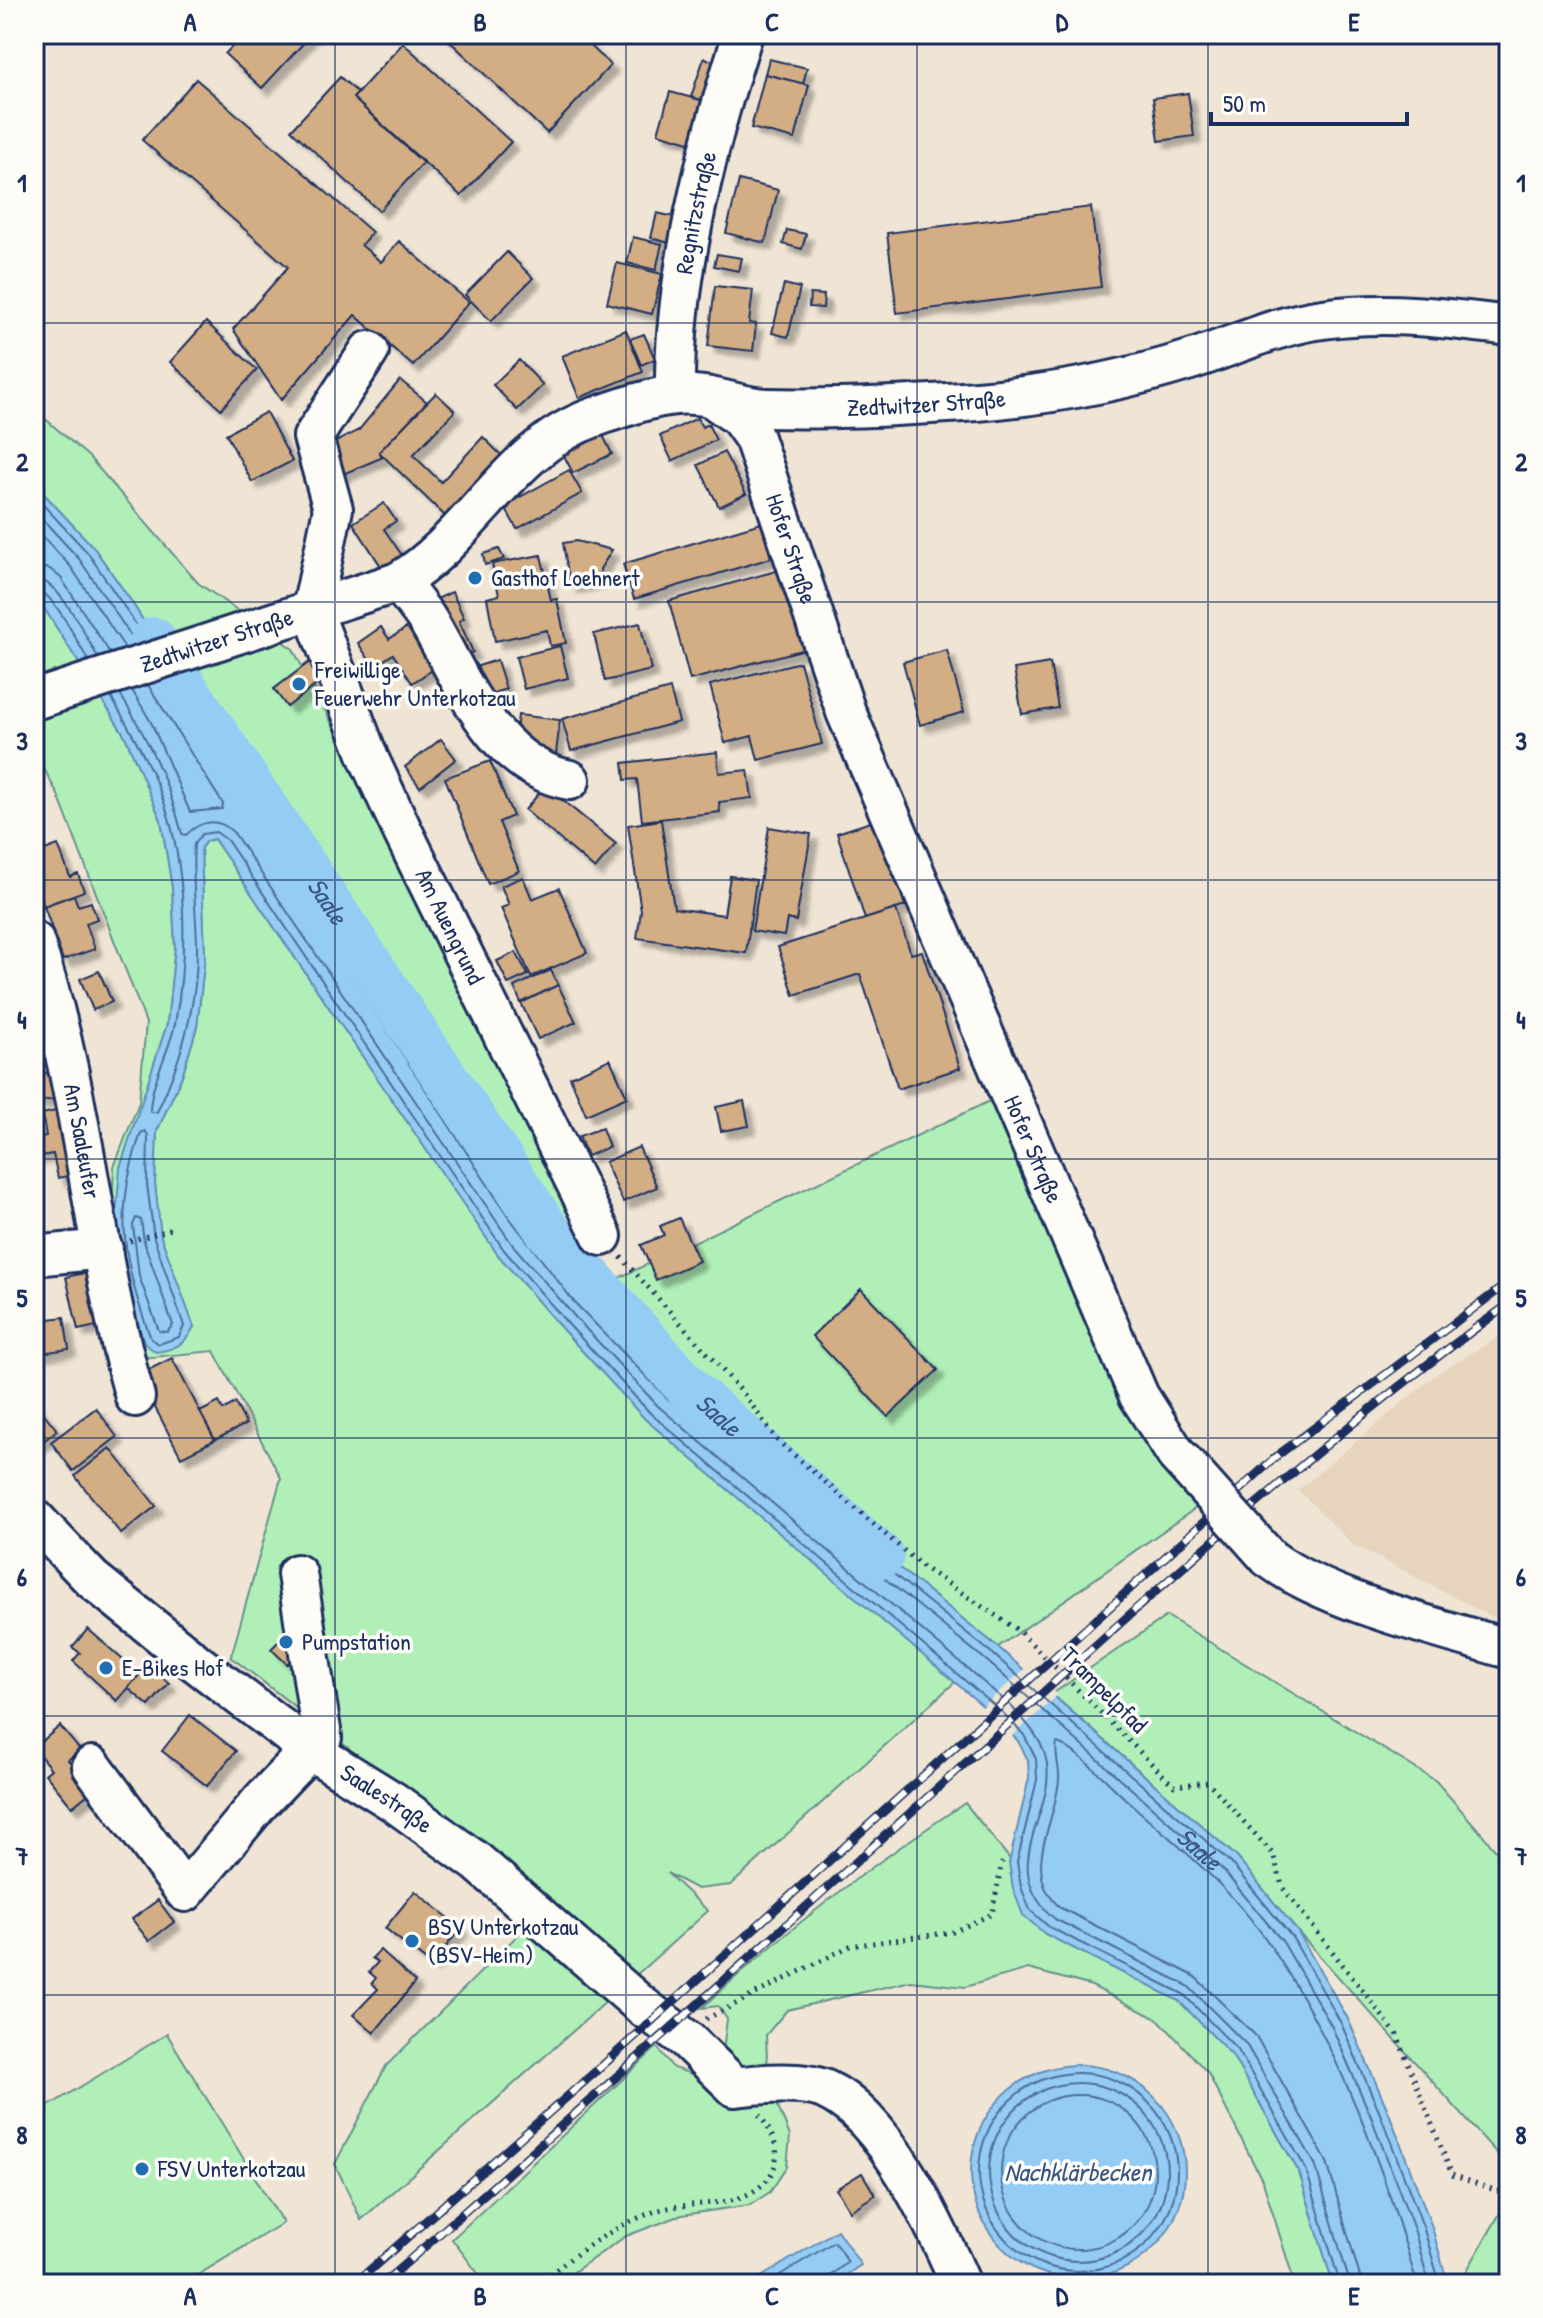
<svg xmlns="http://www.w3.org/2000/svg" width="1543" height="2318" font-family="'Patrick Hand',sans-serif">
	<defs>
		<filter id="shadow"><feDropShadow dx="7" dy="7" stdDeviation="2" flood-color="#0004"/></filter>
	</defs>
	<rect width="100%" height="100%" fill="#f0e5d5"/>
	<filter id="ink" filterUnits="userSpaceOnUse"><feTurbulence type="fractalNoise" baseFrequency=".0125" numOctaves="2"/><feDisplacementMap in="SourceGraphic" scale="16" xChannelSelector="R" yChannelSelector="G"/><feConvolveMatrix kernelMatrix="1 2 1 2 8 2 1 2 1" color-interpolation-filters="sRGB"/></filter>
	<g filter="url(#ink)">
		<!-- built -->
		<path fill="#e7d4bd" d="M1509,1331V1626L1352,1544L1298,1490L1438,1373Z"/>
		<!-- green -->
		<g fill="#b0f0b8" stroke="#66908b" stroke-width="2">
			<path d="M34,409L89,457L198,583L293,649L471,990L608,1283L1002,1095L1203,1503L998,1647L787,1478L681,1386L588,1290L523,1206L216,737L131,601L94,548L34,483Z"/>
			<path d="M34,592L125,736L161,820L172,887L175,947L167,1024L120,1168L194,1328L161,1237L155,1183L157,1131L182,1076L197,1027L205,956L201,848L206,841L214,839L498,1255L563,1330L645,1419L955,1682L731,1885L697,1889L667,1873L708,1911L361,2220L335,2164L386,2066L549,1904L231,1657L281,1478L214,1351L142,1358L111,1226L114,1167L139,1102L146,1023L58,795L34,750Z"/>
			<path d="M1167,1616L1436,1781L1509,1865V2167L1298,1932L1237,1857L1052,1694Z"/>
			<path d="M965,1803L1010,1859L1013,1889L1045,1934L1179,2001L1232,2055L1299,2172L1333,2284H1295L1263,2182L1208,2073L1159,2020L1092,1986L1028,1969L965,1987L911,1981L787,2010L766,2035L768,2083L790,2136L787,2167L770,2192L750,2205L682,2215L626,2236L556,2284H486L452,2239L657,2047L673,2068L698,2076L722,2059L727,2019L718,2006L702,2008C783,1932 872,1864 965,1803Z"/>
			<path d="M167,2034L283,2223L183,2284H34V2115Z"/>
			<path d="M1509,2198V2284H1459Z"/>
		</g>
		<!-- water -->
		<g fill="#95ccf4" stroke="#648db8" stroke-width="2">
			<path d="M34,483L94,548L131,601L216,737L523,1206L588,1290L681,1386L787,1478L998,1647L1237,1857L1298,1932L1348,2019L1389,2113L1432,2227L1448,2284H1333L1299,2172L1232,2055L1179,2001L1045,1934L1023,1915L1013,1889L1009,1863L1029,1778L1028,1760L1018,1741L997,1718L645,1419L563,1330L498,1255L214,839L206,841L201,848L205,956L197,1027L182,1076L157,1131L155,1183L161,1237L194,1327C184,1345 176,1349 156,1352L145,1344L122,1280L115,1226L120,1168L167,1024L175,947L172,887L161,820L125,736L34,592Z"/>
			<circle cx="1078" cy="2172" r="107"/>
			<path d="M837,2230L861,2265L832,2284H750Z"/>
		</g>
		<!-- pier -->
		<path fill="#f0e5d5" d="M1027,1667L1058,1695L1010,1738L980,1709Z"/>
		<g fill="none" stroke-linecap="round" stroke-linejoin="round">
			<!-- shore -->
			<g stroke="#4c6e9a" stroke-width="2">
				<path d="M34,495L88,553L147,641"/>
				<path d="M34,510L80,560L137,645"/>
				<path d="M34,527L71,567L125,648"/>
				<path d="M34,566L50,569L61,578L110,653"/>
				<path d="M34,578C60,580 85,636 98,657"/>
				<path d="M34,588C53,591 78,643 88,660"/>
				<path d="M169,678L517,1210L582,1296L676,1392L782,1484L993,1654L1231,1863L1292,1937L1341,2023L1381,2116L1424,2229L1440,2284"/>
				<path id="s1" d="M160,681L508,1216L574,1302L669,1400L776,1491L987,1661L1223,1870L1283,1942L1332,2027L1372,2119L1415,2232L1429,2284"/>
				<path d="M132,690L151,722L190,812L222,809L223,804L148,685"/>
				<path d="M120,694C147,737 170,785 182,834L186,835C201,820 218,817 234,833L512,1244L576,1318L658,1406L1009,1704C1023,1719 1039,1735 1045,1755C1062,1809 991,1865 1055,1919L1188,1986L1246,2044L1315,2164L1350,2284"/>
				<path d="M111,697C133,734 157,776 169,818C187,883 187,959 175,1024C169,1053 150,1083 150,1112H157C181,1061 197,1007 197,950C197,915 191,878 194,844L202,834L216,832L227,840L504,1250L569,1325L651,1414L1002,1712L1024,1735L1036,1759L1037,1780L1017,1862L1021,1887L1030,1910L1049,1927L1183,1994L1238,2050L1306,2169L1340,2284"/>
				<path d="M145,1131L148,1135L147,1184L154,1238L184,1326L179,1337L159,1344L151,1339C123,1262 113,1212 141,1133Z"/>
				<path d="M136,1218L141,1220L144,1242L173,1325L167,1332L159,1331L139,1276L133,1225Z"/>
				<circle cx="1078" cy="2172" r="99"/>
				<circle cx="1078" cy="2172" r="89"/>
				<circle cx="1078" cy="2172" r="77"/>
				<path d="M765,2284L834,2242L848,2262L831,2275L829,2284"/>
				<path d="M1362,2284L1327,2162L1256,2036L1194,1976L1061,1908C1019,1873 1056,1824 1059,1779C1060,1768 1054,1752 1057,1743C1076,1748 1114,1789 1131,1804C1182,1849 1237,1893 1274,1951C1340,2050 1385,2170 1417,2284"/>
			</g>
			<!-- river -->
			<path stroke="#95ccf4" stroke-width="46" id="s2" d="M153,640L548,1231L691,1391L881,1556"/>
		</g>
		<!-- building -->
		<g fill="#d3ae85" stroke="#1b2f5e" stroke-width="2" filter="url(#shadow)">
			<path d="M244,34H312L262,88L225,54Z"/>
			<path d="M442,34H578L611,65L547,133Z"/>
			<path d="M403,43L511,142L461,196L353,98Z"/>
			<path d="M704,58L725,65L708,102L691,97Z"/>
			<path d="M769,59L807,68L803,84L765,74Z"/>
			<path d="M765,74L809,85L795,139L751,128Z"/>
			<path d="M340,77L358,93L353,98L423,163L379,211L291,130Z"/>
			<path d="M196,79L372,232L361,245L381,262L399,241L469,302L413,366L355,315L281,400L233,329L288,267L142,140Z"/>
			<path d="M670,92L708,102L696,144L658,133Z"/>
			<path d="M1188,93L1194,136L1159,141L1153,98Z"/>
			<path d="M739,180L778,190L765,243L726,233Z"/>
			<path d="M1091,207L1101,287L897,313L887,233Z"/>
			<path d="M657,213L683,219L677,245L651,238Z"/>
			<path d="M787,230L806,234L802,249L783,244Z"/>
			<path d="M633,237L662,244L656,270L627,263Z"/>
			<path d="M507,252L533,278L491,321L465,295Z"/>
			<path d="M717,254L742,258L739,271L714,266Z"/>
			<path d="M617,263L662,274L652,314L607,303Z"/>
			<path d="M784,284L800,288L788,337L772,333Z"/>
			<path d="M715,286L753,290L749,323L756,324L753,351L708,346Z"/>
			<path d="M810,294L824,295L823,308L809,307Z"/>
			<path d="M206,322L257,370L221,409L170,362Z"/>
			<path d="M626,330L643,372L579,398L562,356Z"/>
			<path d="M644,334L655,359L641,365L630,339Z"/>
			<path d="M519,360L543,385L517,410L493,385Z"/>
			<path d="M400,380L427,402L379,452L383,457L336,477L322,449L359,430Z"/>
			<path d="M436,393L455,411L413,455L441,482L483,437L502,456L445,516L379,452Z"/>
			<path d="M266,412L292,461L252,482L226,434Z"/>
			<path d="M697,418L702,427L708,424L716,440L672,461L660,436Z"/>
			<path d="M602,433L612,454L573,473L562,452Z"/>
			<path d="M724,452L746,494L719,507L698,465Z"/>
			<path d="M569,470L582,493L517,529L504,506Z"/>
			<path d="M384,503L396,521L384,529L408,564L388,577L353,523Z"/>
			<path d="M761,523L771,558L634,599L623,564Z"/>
			<path d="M576,541L612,550L600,569L601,581L570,586L563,543Z"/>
			<path d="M499,549L504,559L485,565L483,554Z"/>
			<path d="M541,555L551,600L557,599L566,643L550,646L547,630L495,641L487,598L499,595L492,564Z"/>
			<path d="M783,569L805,649L690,680L669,601Z"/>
			<path d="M452,592L464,618L459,621L473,652L456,659L430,602Z"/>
			<path d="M640,623L651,670L605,681L594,634Z"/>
			<path d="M409,626L437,667L412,683L393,654L374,667L358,643L381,627L389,639Z"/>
			<path d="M560,646L568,678L524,689L516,657Z"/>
			<path d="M947,650L964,712L920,725L903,662Z"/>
			<path d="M497,660L506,689L478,698L469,669Z"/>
			<path d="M311,661L324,679L287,707L274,689Z"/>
			<path d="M800,662L822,744L758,760L752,736L725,743L710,685Z"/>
			<path d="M1050,663L1058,708L1022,714L1014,669Z"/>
			<path d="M670,689L679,722L571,751L562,719Z"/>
			<path d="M518,715L560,720L556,754L514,748Z"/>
			<path d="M441,739L456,759L420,787L405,767Z"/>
			<path d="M717,752L719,773L748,770L752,798L719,802L720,812L642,821L637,779L625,780L623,763Z"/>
			<path d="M490,761L513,816L499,822L519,871L488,884L445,778Z"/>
			<path d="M545,786L616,844L595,869L525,810Z"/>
			<path d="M661,820L674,908L724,915L730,876L756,880L746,953L637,938L641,911L628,825Z"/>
			<path d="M877,820L905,906L865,919L837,833Z"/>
			<path d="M769,827L811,834L796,921L787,919L784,936L752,931Z"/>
			<path d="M58,845L70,877L78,874L84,891L44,906L34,879V854Z"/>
			<path d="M523,877L532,899L559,888L587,953L531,977L501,908L509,905L501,886Z"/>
			<path d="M74,895L78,906L91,902L97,919L86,923L95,949L63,960L44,906Z"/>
			<path d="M896,909L911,954L922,951L960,1068L898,1089L860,974L794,995L778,947Z"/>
			<path d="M516,952L528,975L508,984L497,961Z"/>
			<path d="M551,970L558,985L521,1003L514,987Z"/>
			<path d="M99,971L112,1002L93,1010L80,979Z"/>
			<path d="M558,985L576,1022L538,1039L521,1003Z"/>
			<path d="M610,1059L627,1097L586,1115L570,1077Z"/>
			<path d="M56,1071L61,1098L37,1102L34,1075Z"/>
			<path d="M744,1101L749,1126L721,1131L716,1107Z"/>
			<path d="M64,1109L77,1174L58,1178L53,1154L34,1157V1138L46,1136L42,1114Z"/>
			<path d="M602,1128L609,1147L587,1156L579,1136Z"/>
			<path d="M639,1147L657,1187L623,1202L605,1162Z"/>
			<path d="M679,1218L699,1261L656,1280L641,1245L664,1235L660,1226Z"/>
			<path d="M94,1271L106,1324L78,1330L66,1277Z"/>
			<path d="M861,1289L938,1370L888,1417L812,1336Z"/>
			<path d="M64,1317L69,1349L34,1354V1321Z"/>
			<path d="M172,1358L215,1440L181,1457L138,1375Z"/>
			<path d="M34,1401L57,1430L34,1449Z"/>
			<path d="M219,1402L223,1410L235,1403L246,1424L215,1440L200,1412Z"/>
			<path d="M96,1408L117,1437L73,1471L51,1442Z"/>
			<path d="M110,1448L156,1506L121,1534L75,1476Z"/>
			<path d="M88,1629L140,1675L117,1701L73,1661L80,1653L72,1647Z"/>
			<path d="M286,1634L301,1650L287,1664L271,1649Z"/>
			<path d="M148,1665L169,1683L149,1706L128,1688Z"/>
			<path d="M190,1715L236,1751L207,1786L162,1751Z"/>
			<path d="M60,1726L80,1750L68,1760L93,1790L72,1807L45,1774L51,1769L34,1748Z"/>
			<path d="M415,1891L461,1928L431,1965L385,1928Z"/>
			<path d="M158,1900L174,1922L149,1941L132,1919Z"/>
			<path d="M380,1950L415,1982L374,2033L353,2015L378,1989L372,1983L376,1978L369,1972L378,1962L372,1958Z"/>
			<path d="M862,2173L875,2195L850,2211L836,2189Z"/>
		</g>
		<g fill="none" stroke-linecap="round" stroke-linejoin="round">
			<defs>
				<g id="minor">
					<path id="s3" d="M369,351L313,437L333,509L312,609L369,759L403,832L602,1236"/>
					<path id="s4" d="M675,395C673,278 707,145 743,34"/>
					<path id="s5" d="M715,400L739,417L754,438L846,712L1139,1396L1176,1454"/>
					<path d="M398,582C408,594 419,607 428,621C463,680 493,766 570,780"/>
					<path id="s6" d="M34,700L398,582C473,538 509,446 595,417C624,407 664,392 694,395C719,396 741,407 766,408C835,410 908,406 977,401C1047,395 1123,381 1190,360C1234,346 1277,325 1323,319C1385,310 1447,318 1509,326"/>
					<path id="s7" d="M34,941C84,1089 92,1247 135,1397"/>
					<path d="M34,1256L103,1249"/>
					<path id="s8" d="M34,1518L92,1579L195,1662L310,1750L394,1802L477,1862L642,2006L687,2040L735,2087C758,2084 804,2080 826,2090C886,2117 936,2227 961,2284"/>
					<path d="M1269,1558C1326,1601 1439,1628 1509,1649"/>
					<path d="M92,1766L185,1892L261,1801L322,1737L297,1574"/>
				</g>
			</defs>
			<!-- minor casing -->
			<use href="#minor" stroke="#1b2f5e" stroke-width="44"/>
			<!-- path -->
			<g stroke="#1b2f5e" stroke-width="5" stroke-dasharray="2 6" stroke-linecap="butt">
				<path d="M130,1241L175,1228"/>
				<path d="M621,1257L743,1393L777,1440L923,1567L1019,1631L1174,1786L1208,1782L1273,1854L1283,1888L1397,2035L1452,2175L1509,2195"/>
				<path d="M706,2019L850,1946L953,1932L992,1914L1002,1862"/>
				<path d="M537,2284C575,2255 610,2227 656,2211C693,2199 744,2212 770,2176C784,2154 773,2133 759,2115"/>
			</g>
			<!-- minor -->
			<use href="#minor" stroke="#fdfcf7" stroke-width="38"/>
			<defs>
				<g id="rail">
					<path d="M354,2284L602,2066L1278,1455L1509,1282"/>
					<path d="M382,2284C576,2115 767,1942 959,1769C1136,1608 1314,1444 1509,1304"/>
				</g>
			</defs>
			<!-- rail casing -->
			<use href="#rail" stroke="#1b2f5e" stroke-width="9"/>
			<!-- rail -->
			<use href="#rail" stroke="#fdfcf7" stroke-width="6" stroke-dasharray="18" stroke-linecap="butt"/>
			<defs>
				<path id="minor-bridge" d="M1176,1454L1269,1558"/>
			</defs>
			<!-- minor-bridge casing -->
			<use href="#minor-bridge" stroke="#1b2f5e" stroke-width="44" stroke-linecap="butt"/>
			<!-- minor-bridge -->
			<use href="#minor-bridge" stroke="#fdfcf7" stroke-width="38"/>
		</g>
	</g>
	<!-- grid -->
	<path fill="none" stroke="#1b2f5e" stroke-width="2" stroke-opacity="0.55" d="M335,34V2284M626,34V2284M917,34V2284M1208,34V2284M34,323H1509M34,602H1509M34,880H1509M34,1159H1509M34,1438H1509M34,1716H1509M34,1995H1509"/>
	<!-- markers -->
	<g fill="#1f6fb2" stroke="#fdfcf7" stroke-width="3">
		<circle cx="475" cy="578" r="8"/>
		<circle cx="299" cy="684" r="8"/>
		<circle cx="286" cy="1642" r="8"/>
		<circle cx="106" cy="1668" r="8"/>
		<circle cx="412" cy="1941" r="8"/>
		<circle cx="142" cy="2169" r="8"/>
	</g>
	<g text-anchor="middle" stroke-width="7" stroke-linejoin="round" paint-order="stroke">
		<!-- street labels -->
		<g font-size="24" fill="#1b2f5e" stroke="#fdfcf7">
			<text dy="8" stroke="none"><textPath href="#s4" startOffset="184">Regnitzstraße</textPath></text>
			<text dy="8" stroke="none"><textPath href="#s6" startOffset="978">Zedtwitzer Straße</textPath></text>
			<text dy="8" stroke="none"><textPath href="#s5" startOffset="172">Hofer Straße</textPath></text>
			<text dy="8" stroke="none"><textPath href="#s6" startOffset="192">Zedtwitzer Straße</textPath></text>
			<text dy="8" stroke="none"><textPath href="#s3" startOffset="626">Am Auengrund</textPath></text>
			<text dy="8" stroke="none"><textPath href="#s7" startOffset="206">Am Saaleufer</textPath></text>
			<text dy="8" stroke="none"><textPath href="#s5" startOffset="820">Hofer Straße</textPath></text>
			<text transform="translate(1104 1690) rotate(45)" y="8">Trampelpfad</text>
			<text dy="8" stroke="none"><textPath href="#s8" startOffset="452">Saalestraße</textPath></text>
		</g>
		<!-- poi labels -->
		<g font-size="24" fill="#1b2f5e" stroke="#fdfcf7" text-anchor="start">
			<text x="491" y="586">Gasthof Loehnert</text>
			<text x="315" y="678">Freiwillige<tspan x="315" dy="28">Feuerwehr Unterkotzau</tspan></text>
			<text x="302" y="1650">Pumpstation</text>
			<text x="122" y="1676">E-Bikes Hof</text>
			<text x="428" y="1935">BSV Unterkotzau<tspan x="428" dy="28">(BSV-Heim)</tspan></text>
			<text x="158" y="2177">FSV Unterkotzau</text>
		</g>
		<!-- water labels -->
		<g font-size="26" font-style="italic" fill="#3a5684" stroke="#fdfcf7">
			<text dy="9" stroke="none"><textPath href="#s2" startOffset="314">Saale</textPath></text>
			<text dy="9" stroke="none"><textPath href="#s2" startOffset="962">Saale</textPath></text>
			<text dy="9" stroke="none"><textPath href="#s1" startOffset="1578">Saale</textPath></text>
			<text x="1078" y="2181">Nachklärbecken</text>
		</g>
	</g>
	<!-- margin -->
	<rect width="1543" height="2318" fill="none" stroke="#fdfcf7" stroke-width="88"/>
	<!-- scale -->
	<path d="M1211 112v12h196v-12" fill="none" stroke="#1b2f5e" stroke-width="4"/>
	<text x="1223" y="112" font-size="24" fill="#1b2f5e" stroke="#fdfcf7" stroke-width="6" paint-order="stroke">50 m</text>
	<rect x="44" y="44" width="1455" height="2230" fill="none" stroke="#1b2f5e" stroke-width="3"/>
	<g font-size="26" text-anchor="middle" font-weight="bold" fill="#1b2f5e">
		<text x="190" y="31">A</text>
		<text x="480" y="31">B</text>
		<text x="772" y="31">C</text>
		<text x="1062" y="31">D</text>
		<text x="1354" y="31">E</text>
		<text x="22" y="192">1</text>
		<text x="1521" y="192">1</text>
		<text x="22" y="471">2</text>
		<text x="1521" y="471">2</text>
		<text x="22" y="750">3</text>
		<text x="1521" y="750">3</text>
		<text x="22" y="1029">4</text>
		<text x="1521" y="1029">4</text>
		<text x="22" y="1307">5</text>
		<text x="1521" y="1307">5</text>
		<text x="22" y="1586">6</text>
		<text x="1521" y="1586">6</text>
		<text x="22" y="1865">7</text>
		<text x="1521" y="1865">7</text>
		<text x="22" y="2144">8</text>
		<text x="1521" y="2144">8</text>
		<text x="190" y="2305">A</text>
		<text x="480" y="2305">B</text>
		<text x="772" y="2305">C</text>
		<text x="1062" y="2305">D</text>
		<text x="1354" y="2305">E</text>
	</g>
</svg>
